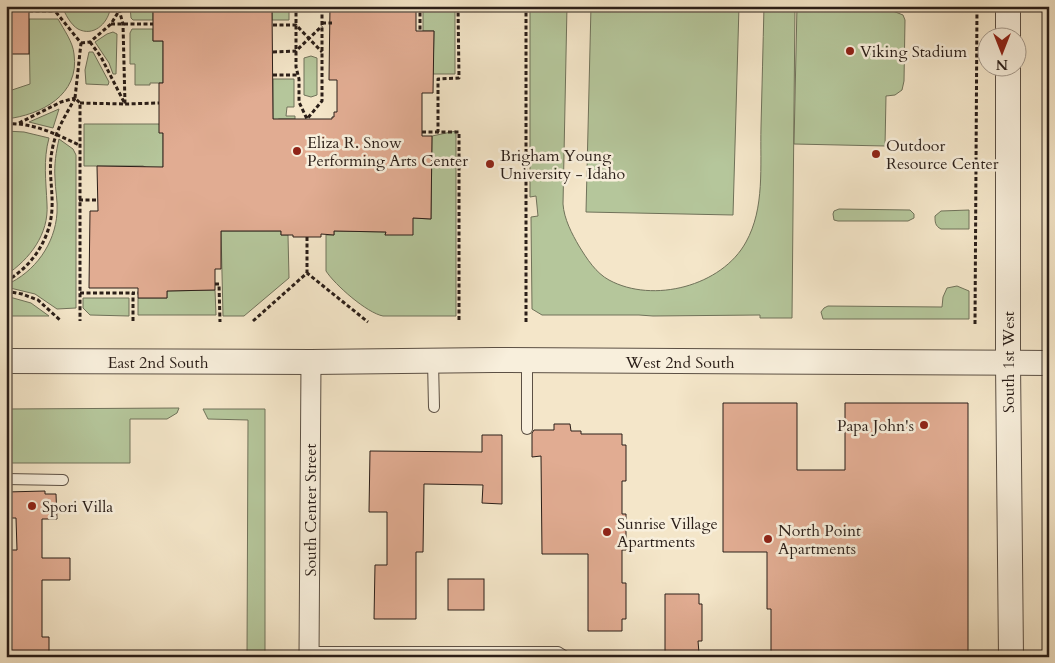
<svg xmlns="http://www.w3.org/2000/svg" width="1055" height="663" font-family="Cardo,serif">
	<rect width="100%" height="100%" fill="#f4e6c9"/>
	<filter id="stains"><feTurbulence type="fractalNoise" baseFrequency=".004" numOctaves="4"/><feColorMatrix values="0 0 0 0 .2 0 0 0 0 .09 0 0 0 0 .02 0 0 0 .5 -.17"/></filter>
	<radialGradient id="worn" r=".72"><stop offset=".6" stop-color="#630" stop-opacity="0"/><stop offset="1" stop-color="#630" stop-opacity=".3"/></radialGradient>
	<!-- green -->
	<g fill="#b5c69b" stroke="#70725a">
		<path d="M62,6H108L110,10C107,24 93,37 78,29C71,25 65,14 62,6Z"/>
		<path d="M130,6H289V20H272V8H153V20H133L131,18Z"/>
		<path d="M423,6H455V74H433L434,31H423Z"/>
		<path d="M530,6H567L563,204C564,219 572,234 579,246C587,259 596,273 609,280C653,304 722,286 746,242C765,208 760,166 761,127C762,87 763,47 764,6H795L792,318H760V315L653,316L639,315H542L532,309L531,217L538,216L536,196L530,197Z"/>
		<path d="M591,6H739L733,215L586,212Z"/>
		<path d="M797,6H888V9L903,15L905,20L904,81L902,90L895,95L886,96L885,146L794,144Z"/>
		<path d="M29,19H58C64,30 73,42 74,54C80,95 41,115 6,119V92L30,84Z"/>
		<path d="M132,29H153V41H163V83H150V85H135V64H130V33Z"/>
		<path d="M113,32L117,34L116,74H113L109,63L95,42L107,34Z"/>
		<path d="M89,52H93L109,82L108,85L86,84L85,70Z"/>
		<path d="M311,56L317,58V95L311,97L304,95V58Z"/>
		<path d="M273,79H294V107H287L286,116H295V119H279L273,121Z"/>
		<path d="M59,109L53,128L29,122Z"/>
		<path d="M84,124H159L163,133V175L143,166H84Z"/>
		<path d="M6,131L24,132L49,138C43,160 46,181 47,204C49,234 30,259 6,275Z"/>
		<path d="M456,131V316H383C367,313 335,285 326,271V235H334V231L386,232L385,235L413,218L431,219L432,136Z"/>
		<path d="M59,139L73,149L76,155V308L57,309L35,294L6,287V285C35,272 55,244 57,213C58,201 55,189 55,178C54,165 56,152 59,139Z"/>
		<path d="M839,209L910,210L914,214V218L908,221H838L834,220L833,214L834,211Z"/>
		<path d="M969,210V229H941C935,226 935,222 935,216L941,211Z"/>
		<path d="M221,231H281V235H288L289,278L244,316H223Z"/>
		<path d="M957,286L969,291V319H823L821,312L824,308L828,306L942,307L943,297L947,288Z"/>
		<path d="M215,290L216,315H138V298H167V291Z"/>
		<path d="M6,296L31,303L49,316H6Z"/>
		<path d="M83,298H129V316L90,315L83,308Z"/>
		<path d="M179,408L177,413L167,419H130V463H6V409Z"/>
		<path d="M203,409H265V657H247L248,420L208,419Z"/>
	</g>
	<!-- building -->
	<g fill="#e1ac92" stroke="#2a1e18">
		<rect x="6" y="6" width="23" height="48"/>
		<path d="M330,6H416V31H434L433,93H422V136H432L431,219L413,218V235H385L386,232L334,231V235L321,234V237H293V235H281V231H221V269H215V290L167,291V298H138V288H89L90,211H98L97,166L163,167V133H159V83H163V41H153V8H272L273,119H332V117H334V112H337V80H329Z"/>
		<path d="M723,403H797V470H845V403H968V657H771V609H767V552H723Z"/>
		<path d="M554,424H570L571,431H581V434H622V445H626V481H622V514H626V550H622V583H626V619H622V631H588V554H542L541,456L532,457V433L534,430H554Z"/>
		<path d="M482,435H502V504L482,503L483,485L424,484L423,552H416V619H374L375,565H387V512H369L370,451L482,452Z"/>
		<path d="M45,491V494H56L57,519H42V558H70V580H42V637H49V657H6V634H10L11,550H17L16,518H7L6,492Z"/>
		<rect x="448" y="579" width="36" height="31"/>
		<path d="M665,594H699V604H702V641H698L699,653H665Z"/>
	</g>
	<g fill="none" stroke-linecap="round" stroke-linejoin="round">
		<defs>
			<g id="service">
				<path d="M433,361L434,407"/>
				<path d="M527,429V361"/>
				<path d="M6,479L63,480"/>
				<path d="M309,652H558L566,657"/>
			</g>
			<path id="minor" d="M309,657L311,362"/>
			<g id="tertiary">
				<path d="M1008,6V38"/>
				<path d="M1008,68V363L1011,657"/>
				<path d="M6,361L311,362L493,360L1049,363"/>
			</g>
		</defs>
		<!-- service casing -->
		<use href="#service" stroke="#5c5044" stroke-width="12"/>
		<!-- minor casing -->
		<use href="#minor" stroke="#5c5044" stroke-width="21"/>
		<!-- tertiary casing -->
		<use href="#tertiary" stroke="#5c5044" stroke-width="26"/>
		<!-- path -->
		<g stroke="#2a1e18" stroke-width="3" stroke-dasharray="4 2.5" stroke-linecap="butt">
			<path d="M55,6V11L81,43L75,98L80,103V321"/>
			<path d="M296,6V67L299,79V102L307,119L322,101V6"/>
			<path d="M420,6V31"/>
			<path d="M458,6L459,78L438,79V132H459V322"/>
			<path d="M526,6V323"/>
			<path d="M29,11H55"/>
			<path d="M322,23H332"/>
			<path d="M111,24H153"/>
			<path d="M273,25H296L322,52"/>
			<path d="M90,42L101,57L125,104L159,103"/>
			<path d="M81,43L90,42L111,24L122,6"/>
			<path d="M273,52L296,51L322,26"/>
			<path d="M273,75H297"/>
			<path d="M80,103L125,104L123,24L118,6"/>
			<path d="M19,123L61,102L75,98"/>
			<path d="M6,124C32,122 56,134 79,145"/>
			<path d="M422,132H438"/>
			<path d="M79,200H98"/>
			<path d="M307,237V273"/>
			<path d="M6,281C32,267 51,238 52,208C53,189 48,170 52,151C55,131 66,115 75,98"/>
			<path d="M215,284H219L220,322"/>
			<path d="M6,291L22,294L38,300L61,321"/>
			<path d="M80,293H133"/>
			<path d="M133,321V293H138"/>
			<path d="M253,321L307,273L368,322"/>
			<path d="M975,324L977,6"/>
		</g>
		<!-- service -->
		<use href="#service" stroke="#f8efdc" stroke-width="10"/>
		<!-- minor -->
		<use href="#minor" stroke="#f8efdc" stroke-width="19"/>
		<!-- tertiary -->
		<use href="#tertiary" stroke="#f8efdc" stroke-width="24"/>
	</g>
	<!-- markers -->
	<g fill="#8f2418" stroke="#f8efdc" stroke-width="2">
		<circle cx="850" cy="51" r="5"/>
		<circle cx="297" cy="151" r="5"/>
		<circle cx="876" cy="154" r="5"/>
		<circle cx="490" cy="164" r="5"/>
		<circle cx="924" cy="425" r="5"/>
		<circle cx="32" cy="506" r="5"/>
		<circle cx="607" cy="532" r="5"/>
		<circle cx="768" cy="539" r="5"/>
	</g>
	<g text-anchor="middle" stroke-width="5" stroke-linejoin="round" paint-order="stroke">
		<!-- poi labels -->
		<g font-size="16" fill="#2a1e18" stroke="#f8efdc" text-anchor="start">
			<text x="860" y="57">Viking Stadium</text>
			<text x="307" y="148">Eliza R. Snow<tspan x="307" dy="18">Performing Arts Center</tspan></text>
			<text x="886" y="151">Outdoor<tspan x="886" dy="18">Resource Center</tspan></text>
			<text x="500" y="161">Brigham Young<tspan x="500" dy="18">University - Idaho</tspan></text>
			<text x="914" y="431" text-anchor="end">Papa John's</text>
			<text x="42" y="512">Spori Villa</text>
			<text x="617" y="529">Sunrise Village<tspan x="617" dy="18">Apartments</tspan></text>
			<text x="778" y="536">North Point<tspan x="778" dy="18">Apartments</tspan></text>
		</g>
		<!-- street labels -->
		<g font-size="16" fill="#2a1e18" stroke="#f8efdc">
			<text x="158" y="368">East 2nd South</text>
			<text x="680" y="368">West 2nd South</text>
			<text transform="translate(1008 362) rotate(-90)" y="6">South 1st West</text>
			<text transform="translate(310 510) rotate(-90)" y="6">South Center Street</text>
		</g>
	</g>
	<!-- margin -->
	<rect width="1055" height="663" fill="none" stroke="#f4e6c9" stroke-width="25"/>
	<rect x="8" y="8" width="1040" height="648" fill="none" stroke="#2a1e18" stroke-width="2.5"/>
	<rect x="12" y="12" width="1030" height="638" fill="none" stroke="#2a1e18"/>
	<!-- north arrow -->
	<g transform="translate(1002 52) rotate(180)"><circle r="24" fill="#f8efdc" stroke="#a69b8e"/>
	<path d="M0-4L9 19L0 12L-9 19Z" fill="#8f2418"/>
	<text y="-8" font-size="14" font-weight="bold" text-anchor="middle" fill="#2a1e18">N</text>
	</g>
	<rect width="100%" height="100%" filter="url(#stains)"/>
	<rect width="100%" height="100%" fill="url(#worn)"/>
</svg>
